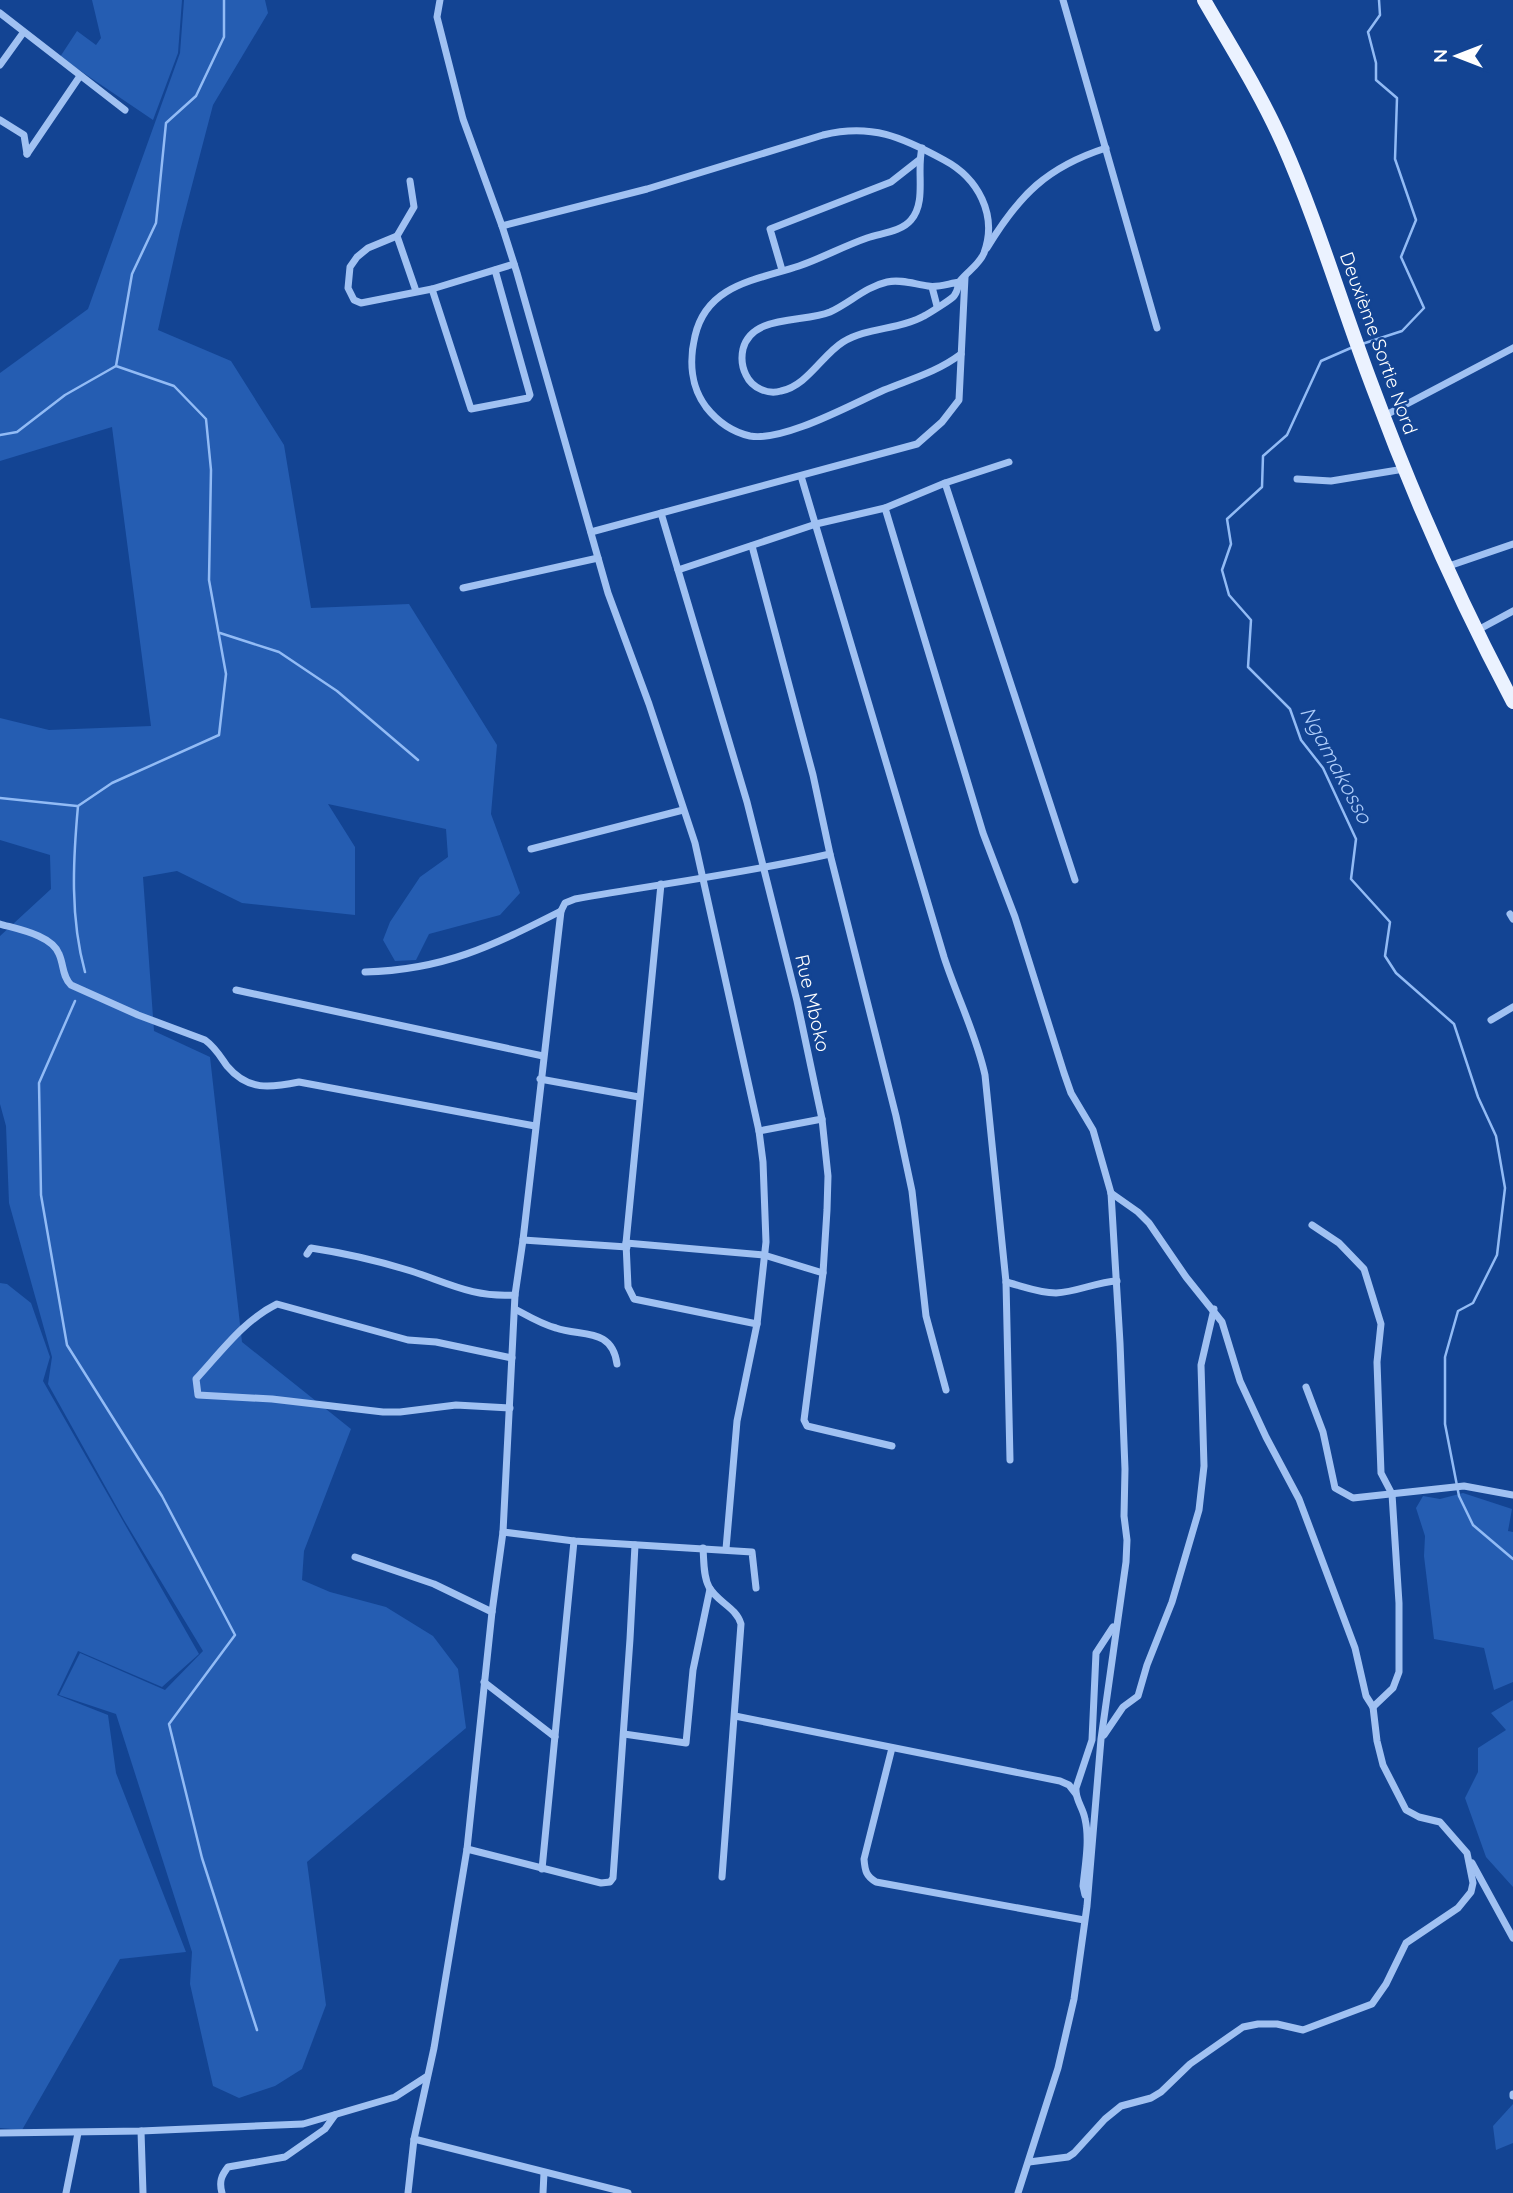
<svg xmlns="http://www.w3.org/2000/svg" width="1513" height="2193" font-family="Quicksand,sans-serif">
	<rect width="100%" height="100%" fill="#134493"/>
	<!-- green -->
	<g fill="#255db2">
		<path d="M92,0H182L178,53L153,120L60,57L77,31L96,45L101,38Z"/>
		<path d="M184,0H265L268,13L213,105L180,231L158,330L231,361L284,445L311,608L409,604L497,745L491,814L520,893L500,915L429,934L416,960L395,961L383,940L390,922L420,877L448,857L446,829L328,804L355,847V915L242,903L177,871L143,877L154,1031L210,1057L242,1342L351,1429L304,1551L302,1580L330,1592L386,1607L433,1636L458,1669L466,1728L307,1862L326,2005L302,2069L275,2086L239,2098L213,2086L190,1984L192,1952L116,1714L59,1695L80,1653L165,1690L203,1651L124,1520L48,1384L52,1357L9,1203L6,1126L0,1104V936L51,889L50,855L0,840V718L49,730L151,726L112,427L0,461V373L88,309L180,53Z"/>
		<path d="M0,1283L7,1284L31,1303L50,1357L43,1381L199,1654L162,1687L78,1651L57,1695L108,1715L116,1773L186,1952L120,1959L22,2130L0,2128Z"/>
		<path d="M1463,1493L1512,1509L1508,1531L1513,1532V1682L1494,1690L1484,1648L1434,1639L1424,1556L1425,1536L1416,1508L1423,1496L1440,1499Z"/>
		<path d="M1513,1700V1887L1486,1857L1465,1798L1478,1772V1748L1506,1730L1491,1713Z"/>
		<path d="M1513,2104V2143L1496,2150L1493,2126Z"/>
	</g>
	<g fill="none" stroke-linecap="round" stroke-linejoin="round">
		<!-- stream -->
		<g stroke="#92bbf5" stroke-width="2.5">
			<path d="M1362,344L1402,331L1424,308L1401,257L1416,220L1395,159L1397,98L1376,80V63L1368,32L1380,15L1379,0"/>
			<path d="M1353,347L1321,361L1287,435L1263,456L1262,487L1227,519L1231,544L1222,570L1229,595L1251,620L1248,667L1290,709L1301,740L1323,768L1356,839L1351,879L1390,922L1385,956L1396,973L1454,1024L1478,1097L1496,1136L1505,1188L1497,1255L1473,1303L1458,1311L1445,1357V1424L1459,1496L1473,1525L1513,1559"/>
			<path d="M0,435L17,432L65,395L116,366"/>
			<path d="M220,633L279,652L337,691L418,760"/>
			<path d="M0,798L77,806"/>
			<path d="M85,972C70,918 73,861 78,806L112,783L219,735L226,674L209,580L211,470L206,419L174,386L116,366L132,274L156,223L166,123L196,96L224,37V0"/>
			<path d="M75,1001L39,1083L41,1195L67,1345L162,1496L235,1635L169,1724L202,1858L257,2030"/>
		</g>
		<!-- street -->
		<g stroke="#a0c1f2" stroke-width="7">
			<path d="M440,0L437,17L463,119L502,226L517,273L608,593L649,704L695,843L759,1131L763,1162L766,1242L757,1324L737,1421L726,1549"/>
			<path d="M1063,0L1157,328"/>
			<path d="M0,13L125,110"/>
			<path d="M0,65L23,33"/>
			<path d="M0,120L24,135L27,154"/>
			<path d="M922,148C916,171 927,201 911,220C901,232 881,233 867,238C844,246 822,258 799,266C757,280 707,284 695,336C689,361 691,387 706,407C717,421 732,432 750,436C784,442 852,404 884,390C911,379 937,372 961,354"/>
			<path d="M27,154L80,76"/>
			<path d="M410,181L414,207L397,236L368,248L357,257L350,267L348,288L354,300L361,303L432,289L514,264"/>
			<path d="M502,226L647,189L823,135C871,123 902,137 944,160C978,178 998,215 984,253C979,265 968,271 960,281C958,285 958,291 954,296C952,299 928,314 924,316C899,330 867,327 843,342C822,355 807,386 781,391C768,395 752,388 746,375C742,367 741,358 743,349C752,314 804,323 830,312C850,303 865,287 887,282C901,279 914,284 928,286C938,288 950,283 960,282"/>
			<path d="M397,236L416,291"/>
			<path d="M987,248C1019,195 1047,167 1106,148"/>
			<path d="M782,270L770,229L891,182L919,160"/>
			<path d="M932,287L937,306"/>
			<path d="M432,289L471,409L528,398L530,395L495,270"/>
			<path d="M1384,416L1513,348"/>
			<path d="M801,476L944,957C957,997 976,1034 985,1075L1006,1282L1010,1460"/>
			<path d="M1297,479L1331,481L1404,469"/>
			<path d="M945,483L1075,880"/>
			<path d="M885,508L983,833L1015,917L1064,1073L1071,1093L1093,1130L1111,1193L1120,1343L1125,1469L1124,1516L1127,1540L1126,1562L1101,1739L1087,1906L1074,1999L1058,2068L1018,2193"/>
			<path d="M661,513L747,802L797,1001L822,1119L828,1176L827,1210L823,1273L804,1420L807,1426L892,1446"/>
			<path d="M591,532L917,444L942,422L959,400L965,277"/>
			<path d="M752,546L813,775L830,854L896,1116L912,1191L926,1316L946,1390"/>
			<path d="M1446,567L1513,544"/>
			<path d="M678,570L816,524L885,508L945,483L1009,462"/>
			<path d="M463,588L598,558"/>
			<path d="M1476,631L1513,611"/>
			<path d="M531,849L683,810"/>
			<path d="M661,884L626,1243L628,1287L634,1299L757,1324"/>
			<path d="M1510,914L1513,919"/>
			<path d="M0,924C17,929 52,935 59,954C64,965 62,976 71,985L138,1015L205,1040C215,1047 220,1056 227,1066C248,1091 270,1088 299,1082L535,1126"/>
			<path d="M365,972C444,970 492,946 561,911"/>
			<path d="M236,990L543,1056"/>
			<path d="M1491,1020L1513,1007"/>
			<path d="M540,1079L639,1097"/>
			<path d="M759,1131L822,1119"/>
			<path d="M1312,1225L1339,1243L1364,1269L1381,1324L1377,1362L1381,1473L1392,1494L1399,1603V1672L1393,1688L1373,1707"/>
			<path d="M523,1240L627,1247"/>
			<path d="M626,1243L764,1255L823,1273"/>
			<path d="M307,1254L311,1248C344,1253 379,1261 411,1271C448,1283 474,1298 515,1295"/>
			<path d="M1006,1282C1022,1286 1039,1293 1056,1293C1077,1292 1096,1282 1117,1281"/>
			<path d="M515,1309C528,1316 541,1324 556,1328C581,1337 612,1327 617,1364"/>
			<path d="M1306,1387L1323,1432L1335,1488L1353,1498L1464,1486L1513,1495"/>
			<path d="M510,1408L456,1405L400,1412H383L272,1399L198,1395L196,1379C221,1352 244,1320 277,1304L408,1340L436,1342L512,1358"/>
			<path d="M503,1532L574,1541L752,1552L756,1588"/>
			<path d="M703,1548C704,1560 703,1576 709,1587C717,1602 736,1607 741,1624L722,1877"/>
			<path d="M355,1557L434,1584L492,1612"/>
			<path d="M484,1682L555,1737"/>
			<path d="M735,1716L1060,1781L1069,1785L1076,1794"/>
			<path d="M624,1734L686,1743L693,1670L710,1589"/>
			<path d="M1104,1735L1123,1707L1138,1696L1147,1665L1172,1602L1199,1510L1204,1466L1201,1365L1214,1309"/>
			<path d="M892,1748L864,1859C865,1871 866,1876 876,1882L1084,1920"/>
			<path d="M467,1849L601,1883L610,1882L613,1878L630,1639L635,1545"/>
			<path d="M1472,1863L1513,1938"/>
			<path d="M542,1869L574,1541"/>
			<path d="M1085,1895L1083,1886C1085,1865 1090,1840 1085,1819C1083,1807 1075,1800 1076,1788L1092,1740L1096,1653L1113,1627"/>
			<path d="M1513,2096V2094"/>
			<path d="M141,2131L143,2193"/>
			<path d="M0,2133L141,2131L303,2124L395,2097L426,2077"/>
			<path d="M414,2139L628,2193"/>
			<path d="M1029,2162L1068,2157L1074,2153L1105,2119L1121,2106L1151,2098L1161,2092L1190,2064L1243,2027L1258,2024H1277L1303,2030L1372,2004L1386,1984L1406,1943L1458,1908L1471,1892L1473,1883L1467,1853L1440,1822L1419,1817L1406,1810L1383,1765L1377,1741L1373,1707L1366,1696L1355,1648L1299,1499L1266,1437L1240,1381L1222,1322L1186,1277L1149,1223L1138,1212L1111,1193"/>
			<path d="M66,2193L78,2133"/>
			<path d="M222,2193C219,2182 221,2176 228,2167L285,2157L325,2129L335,2115"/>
			<path d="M408,2193L414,2139L434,2048L467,1849L492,1612L503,1532L515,1295L523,1240L561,911L565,903L575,899C660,884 746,873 830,854"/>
			<path d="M543,2193L544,2173"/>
		</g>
		<!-- primary -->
		<path stroke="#ebf2ff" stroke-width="14" d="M1204,0C1231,47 1261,94 1283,144C1318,223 1342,307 1373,388C1413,496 1459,600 1513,702"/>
	</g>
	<g text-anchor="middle" stroke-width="5" stroke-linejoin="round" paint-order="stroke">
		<!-- street labels -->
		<g font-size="19" fill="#fff" stroke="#134493">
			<text transform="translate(1379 343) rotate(70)" y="7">Deuxième Sortie Nord</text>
			<text transform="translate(813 1003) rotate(77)" y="7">Rue Mboko</text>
		</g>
		<!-- water labels -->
		<g font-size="21" font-style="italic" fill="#accbf9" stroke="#134493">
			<text transform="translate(1336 765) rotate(62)" y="7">Ngamakosso</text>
		</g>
	</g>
	<!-- north arrow -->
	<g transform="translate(1457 56) rotate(270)" stroke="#134493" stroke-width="5" paint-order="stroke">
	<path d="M0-5L12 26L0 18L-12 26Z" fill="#ffffff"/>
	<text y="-10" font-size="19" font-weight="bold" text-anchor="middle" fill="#ffffff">N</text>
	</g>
</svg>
